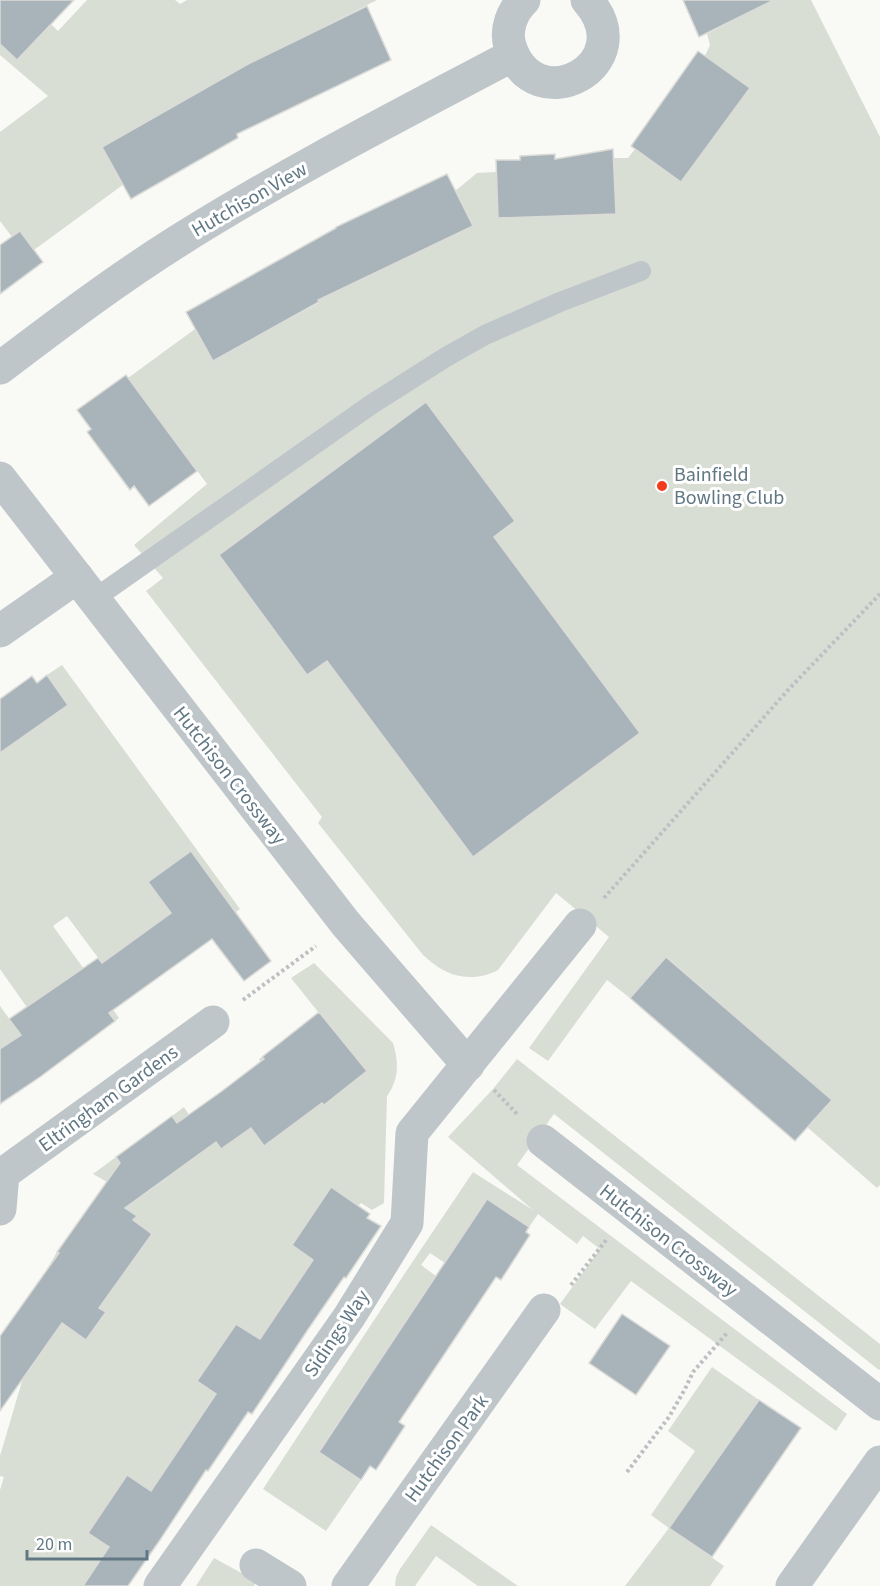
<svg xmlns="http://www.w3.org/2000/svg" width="880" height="1586" font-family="'Source Sans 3',sans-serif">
	<rect width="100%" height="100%" fill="#f9f9f6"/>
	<!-- green -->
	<g fill="#d9ded5">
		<path d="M87,0H175L180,4L187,0H377L255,61L124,184L34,250L20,231L12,237L0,221V132L48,96L0,55V44L17,60L51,24L58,31Z"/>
		<path d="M754,0H811L880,137V1185L877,1188L807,1127L831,1100L667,957L630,998L607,980L548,1061L529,1048L609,937L556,893L498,970C482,979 463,979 447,972C438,968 430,961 423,955L318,823L322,817L146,591L163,578L134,545L207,484L128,378L195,329L213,361L248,342L279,314L284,322L319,303L300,267L361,280L471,227L455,191L477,173L496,172L499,218L615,214L614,158H628L635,149L681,182L704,151L705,56L710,45L707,34L757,8Z"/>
		<path d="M62,665L240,909L183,950L188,957L182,961L155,925L102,963L67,916L53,926L119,1018L115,1021L89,986L38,1023L0,969V753L68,705L47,675Z"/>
		<path d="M314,963L393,1043C399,1063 399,1079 387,1096L384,1203L372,1210L361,1203L358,1206L330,1188L292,1245L321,1266L298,1282L278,1311L294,1323L264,1342L236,1324L217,1353L227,1401L155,1494L127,1475L88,1533L118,1553L83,1586H0V1490L4,1477L0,1476V1456L25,1371L0,1355L62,1323L86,1340L106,1313L46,1271L57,1252L93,1277L114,1247L134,1260L152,1234L133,1220L136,1216L101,1191L107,1182L93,1174L116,1157L144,1195L200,1154L172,1116L184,1107L189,1115L193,1111L221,1149L251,1128L264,1146L292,1125L259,1059L262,1057L303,1079L324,1105L366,1072L291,978Z"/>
		<path d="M0,1006L47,1071L40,1077L14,1040L0,1049Z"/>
		<path d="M517,1059L880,1344V1369L879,1370L554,1114L517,1165L847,1414L836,1431L631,1281L595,1329L560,1304L600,1249L583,1236L577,1244L538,1214L529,1227L487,1199L450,1255L492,1283L487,1291L430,1253L421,1265L436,1276L414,1309L456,1337L450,1347L407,1319L377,1365L419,1393L411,1404L369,1376L319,1451L361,1480L326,1531L263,1489L407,1270L473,1172L533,1210L448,1137L493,1089Z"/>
		<path d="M712,1367L759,1400L670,1528L724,1566L710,1586H625L669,1528L651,1515L695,1451L668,1431Z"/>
		<path d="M431,1525L518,1586H478L436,1556L415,1586H395L396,1577L400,1569Z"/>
		<path d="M214,1558L256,1581L254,1586H196Z"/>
	</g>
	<!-- building -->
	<g fill="#a8b4b9" stroke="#dbdbd8" stroke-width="1.5">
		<path d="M0,0H74L17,60L0,44Z"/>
		<path d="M683,0H774L699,37Z"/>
		<path d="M367,6L391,60L237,134L238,138L131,199L102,147L248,64Z"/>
		<path d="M698,51L750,88L681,182L631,146Z"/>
		<path d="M613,149L616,214L498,218L496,160H520V156L555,154V159Z"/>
		<path d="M447,174L473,226L318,300L319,302L213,361L186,312L336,228V227Z"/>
		<path d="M20,231L43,262L0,294V245Z"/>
		<path d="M126,375L197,471L149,506L134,486L130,490L87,432L91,429L77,410Z"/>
		<path d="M426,402L515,521L494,537L640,733L473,857L327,661L307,675L219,555Z"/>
		<path d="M47,675L68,705L0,753V699L32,676L37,683Z"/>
		<path d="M191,851L271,961L244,981L212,939L109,1013L115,1021L40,1077L0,1104V1049L21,1035L9,1019L98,958L102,963L171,913L148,882Z"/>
		<path d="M666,957L832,1100L795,1141L630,998Z"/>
		<path d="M319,1012L367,1071L324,1105L322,1103L264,1146L251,1128L221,1149L216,1142L125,1208L137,1216L133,1220L152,1234L99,1308L106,1312L86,1340L62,1323L0,1411V1336L59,1253L57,1252L120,1163L116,1157L172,1116L177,1123L222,1091L264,1059L262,1057Z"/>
		<path d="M331,1187L370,1214L367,1218L381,1226L346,1278L344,1277L307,1331L252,1414L248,1412L208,1471L206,1470L160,1540L128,1586H83L109,1547L88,1533L127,1475L151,1491L216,1394L197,1381L236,1324L260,1339L313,1260L292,1245Z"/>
		<path d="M487,1199L529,1227L526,1232L530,1235L501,1280L496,1277L399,1422L405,1426L376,1470L370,1466L361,1480L319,1452Z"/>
		<path d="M622,1314L670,1346L636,1395L589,1363Z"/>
		<path d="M759,1400L801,1428L712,1557L669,1528Z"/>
	</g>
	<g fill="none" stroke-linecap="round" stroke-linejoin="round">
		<!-- path -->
		<g stroke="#bcc0c3" stroke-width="4" stroke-dasharray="3 3" stroke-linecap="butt">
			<path d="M604,898L788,690L880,594"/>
			<path d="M243,1000L316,946"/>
			<path d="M494,1090L518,1115"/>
			<path d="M571,1285L607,1239"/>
			<path d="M627,1472L669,1417L685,1389L693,1372L728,1332"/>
		</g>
		<!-- lane -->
		<path stroke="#bfc6c9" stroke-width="20" d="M94,599L372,404L446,357L485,335L560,302L641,271"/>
		<!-- street -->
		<g stroke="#bfc6c9" stroke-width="33">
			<path d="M524,0C512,11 505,30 510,46C534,123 644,64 587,0"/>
			<path d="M0,368C58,324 116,280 178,241C286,173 400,115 513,55"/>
			<path d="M0,478L346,924L468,1065"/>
			<path d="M0,631L77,577"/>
			<path d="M543,1141L880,1404"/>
			<path d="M0,1176L213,1022"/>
			<path d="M0,1209L3,1173"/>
			<path d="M256,1565L290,1586"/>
			<path d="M160,1586L349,1317L407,1223L412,1133L580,925"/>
			<path d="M348,1586L544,1310"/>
			<path d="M792,1586L880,1462"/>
		</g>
	</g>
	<!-- markers -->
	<circle fill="#f23b1d" stroke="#fff" stroke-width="2" cx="662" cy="486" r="6"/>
	<g text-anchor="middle" stroke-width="6" stroke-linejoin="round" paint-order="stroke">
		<!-- street labels -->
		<g font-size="20" fill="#617884" stroke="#fff">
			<text transform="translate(249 199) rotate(-30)" y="7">Hutchison View</text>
			<text transform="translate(230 775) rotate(52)" y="7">Hutchison Crossway</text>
			<text transform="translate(108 1098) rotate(-36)" y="7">Eltringham Gardens</text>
			<text transform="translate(669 1240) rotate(38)" y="7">Hutchison Crossway</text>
			<text transform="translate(336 1333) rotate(-56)" y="7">Sidings Way</text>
			<text transform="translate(446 1448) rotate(-54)" y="7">Hutchison Park</text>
		</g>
		<!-- poi labels -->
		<g font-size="20" fill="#617884" stroke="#fff" text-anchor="start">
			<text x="674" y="481">Bainfield<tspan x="674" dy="23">Bowling Club</tspan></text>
		</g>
	</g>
	<!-- scale -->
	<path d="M27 1550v9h120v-9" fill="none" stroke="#617884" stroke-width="3"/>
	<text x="36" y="1550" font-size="18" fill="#617884" stroke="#ffffff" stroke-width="4.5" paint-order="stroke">20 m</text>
</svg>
